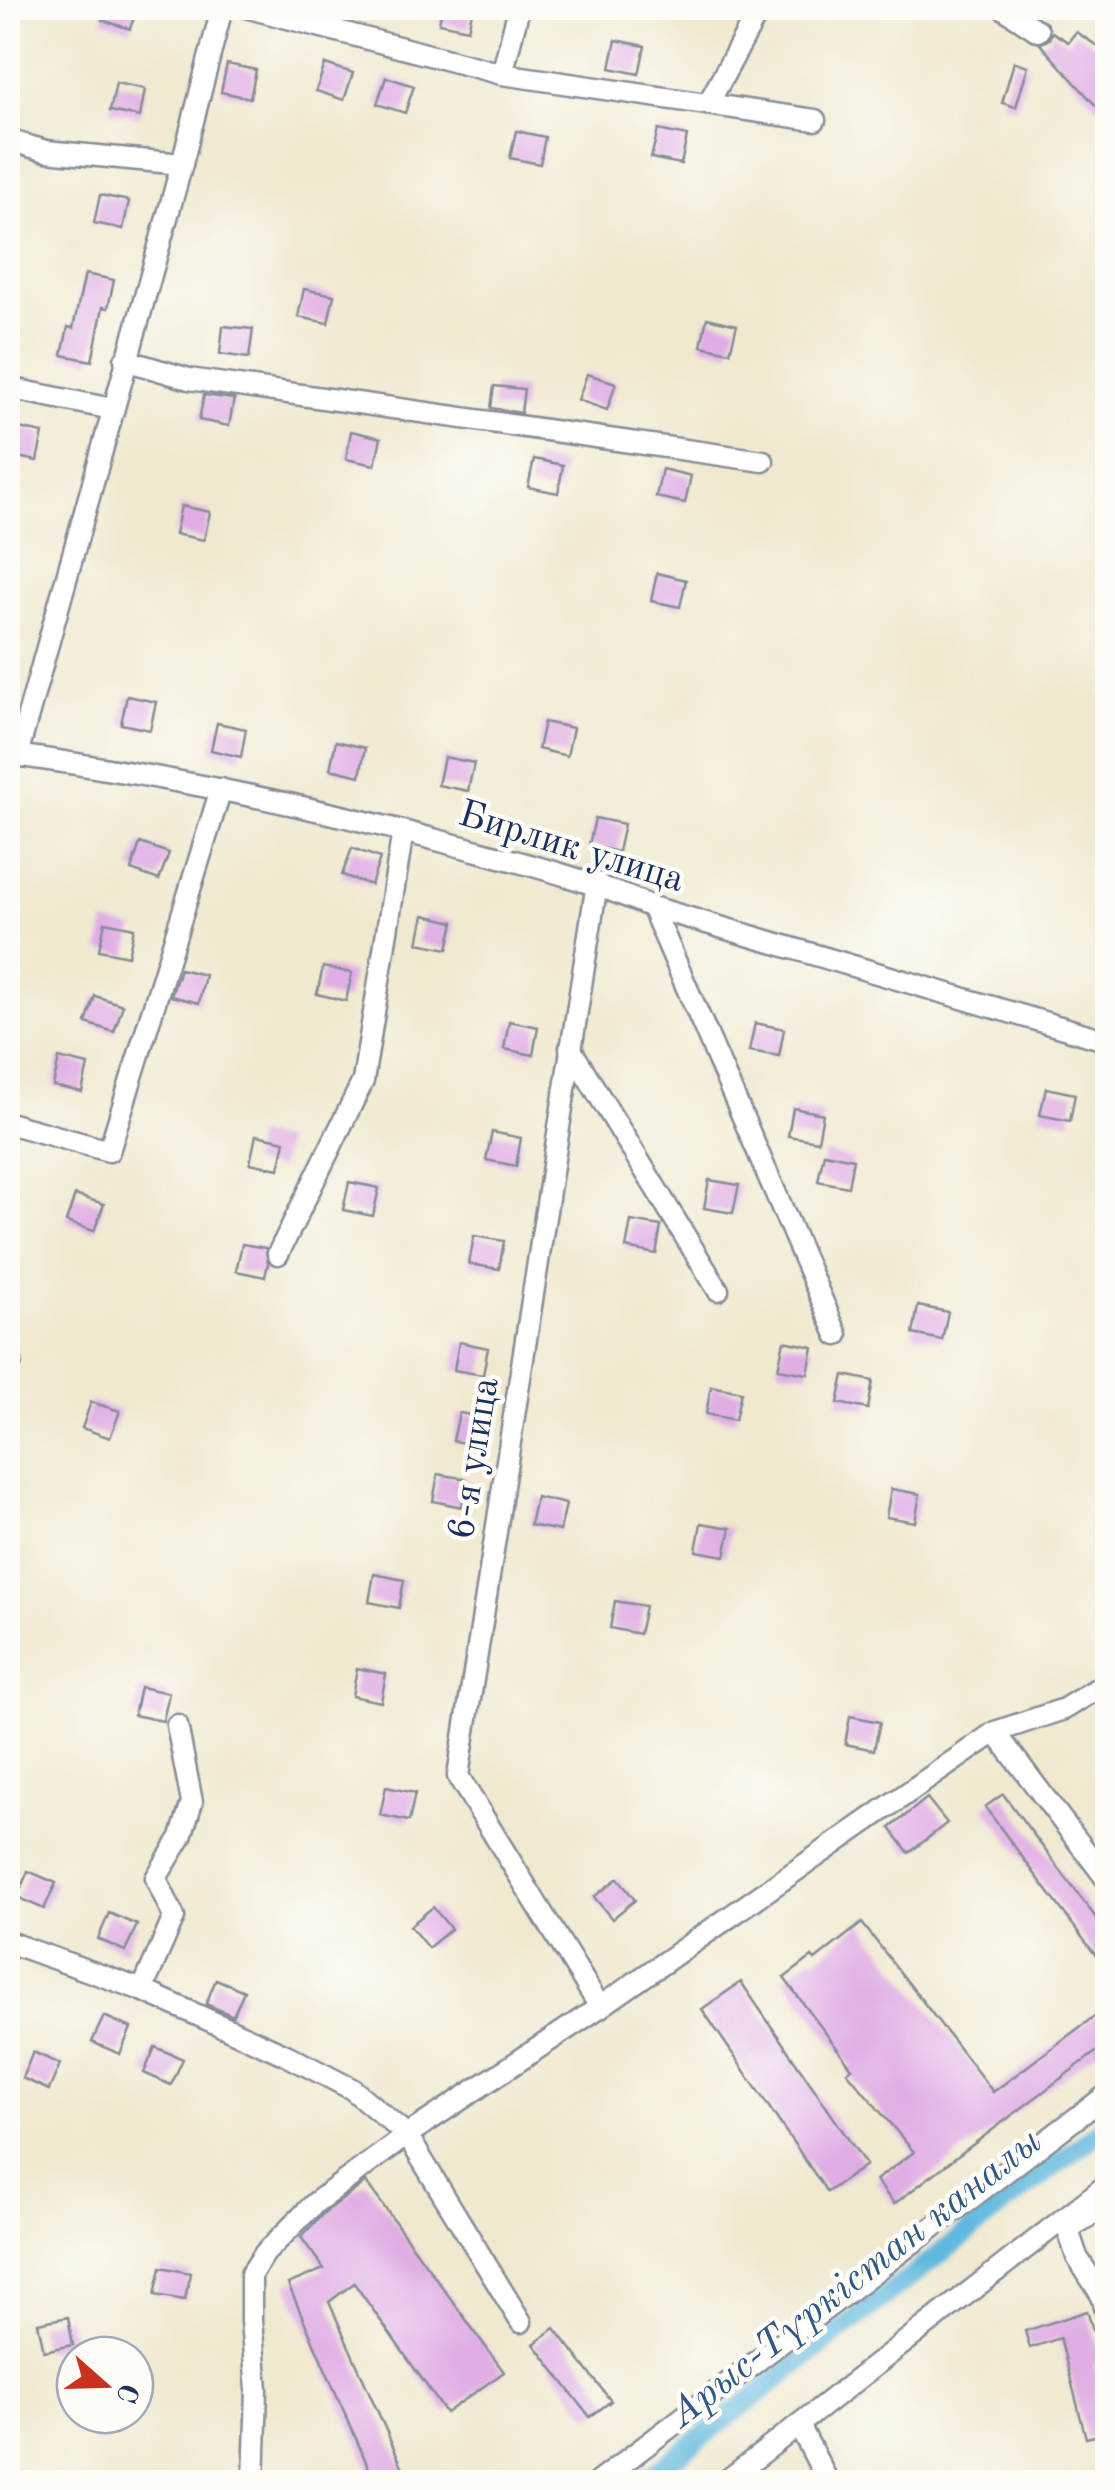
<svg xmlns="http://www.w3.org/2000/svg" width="1115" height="2490" font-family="'Old Standard TT',serif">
	<rect width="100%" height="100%" fill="#fdfcf7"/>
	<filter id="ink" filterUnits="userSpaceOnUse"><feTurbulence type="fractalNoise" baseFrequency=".01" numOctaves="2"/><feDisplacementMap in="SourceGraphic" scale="20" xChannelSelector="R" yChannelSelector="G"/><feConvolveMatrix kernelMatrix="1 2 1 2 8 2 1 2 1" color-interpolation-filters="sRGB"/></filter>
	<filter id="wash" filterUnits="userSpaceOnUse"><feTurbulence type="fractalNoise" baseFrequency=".0048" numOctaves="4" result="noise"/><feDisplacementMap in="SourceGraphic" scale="40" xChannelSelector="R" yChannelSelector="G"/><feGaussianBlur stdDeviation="2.25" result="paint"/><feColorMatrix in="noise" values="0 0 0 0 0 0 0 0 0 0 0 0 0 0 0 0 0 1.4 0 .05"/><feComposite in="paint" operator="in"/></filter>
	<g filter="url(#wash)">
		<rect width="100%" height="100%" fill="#f0e9d0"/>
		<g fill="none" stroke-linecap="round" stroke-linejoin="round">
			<!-- canal -->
			<path stroke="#61b8de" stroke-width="20" d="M643,2482L1108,2125"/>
		</g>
		<g id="blocks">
			<!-- building -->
			<g fill="#e0aee5">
				<path d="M106,8H137L130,29L102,20Z"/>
				<path d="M442,8H473L468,29L439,23Z"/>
				<path d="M1052,32L1068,42L1076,32L1108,53V119L1040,44L1049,39Z"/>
				<path d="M616,40L645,46L639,74L610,68Z"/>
				<path d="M1014,62L1028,66L1016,107L1002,103Z"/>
				<path d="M227,64L256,70L250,98L221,92Z"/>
				<path d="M325,64L353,73L344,100L316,91Z"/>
				<path d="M386,77L414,86L405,113L377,104Z"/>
				<path d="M116,83L145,89L140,117L110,111Z"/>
				<path d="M658,130L687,136L681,164L651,158Z"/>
				<path d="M516,131L545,137L540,164L510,158Z"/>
				<path d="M100,195L129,201L123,229L94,223Z"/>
				<path d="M85,274L114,280L108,308L103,307L92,361L62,355L68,327L73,328Z"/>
				<path d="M304,289L334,295L328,323L298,317Z"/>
				<path d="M707,318L737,325L730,352L701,346Z"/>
				<path d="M223,326L253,329L249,358L220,354Z"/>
				<path d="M587,374L616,383L607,410L578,400Z"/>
				<path d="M494,386L524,389L521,413L491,408Z"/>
				<path d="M204,395L234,399L229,426L199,420Z"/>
				<path d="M14,427L43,433L37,461L8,455Z"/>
				<path d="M351,431L381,438L375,465L346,459Z"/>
				<path d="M534,459L563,465L558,493L528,487Z"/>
				<path d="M662,469L691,476L685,503L656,497Z"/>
				<path d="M181,506L210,512L204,540L175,534Z"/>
				<path d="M657,573L686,580L680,607L651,601Z"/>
				<path d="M127,696L156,702L150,730L121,724Z"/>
				<path d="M544,722L573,728L567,756L538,749Z"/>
				<path d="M217,723L246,729L241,757L211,750Z"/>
				<path d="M336,741L365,748L360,776L330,769Z"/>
				<path d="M444,757L474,763L468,791L438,785Z"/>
				<path d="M595,818L624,824L618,852L589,845Z"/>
				<path d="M140,843L169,853L159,880L131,870Z"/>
				<path d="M352,848L380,858L371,885L342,875Z"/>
				<path d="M424,915L454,922L448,949L418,943Z"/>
				<path d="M105,922L134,928L128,956L99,950Z"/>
				<path d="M323,967L352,973L346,1001L317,994Z"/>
				<path d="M180,969L205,975L199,1003L171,996Z"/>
				<path d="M95,996L123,1005L114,1032L86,1023Z"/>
				<path d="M509,1021L538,1027L533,1055L504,1049Z"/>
				<path d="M755,1023L784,1029L779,1056L749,1051Z"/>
				<path d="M59,1058L88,1065L82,1092L53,1086Z"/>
				<path d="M1046,1088L1075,1094L1070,1121L1040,1115Z"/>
				<path d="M793,1108L823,1114L818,1141L788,1136Z"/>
				<path d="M492,1132L521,1138L516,1166L486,1160Z"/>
				<path d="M256,1135L285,1141L279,1169L250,1163Z"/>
				<path d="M824,1153L853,1159L848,1187L818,1181Z"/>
				<path d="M709,1180L739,1185L733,1213L704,1208Z"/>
				<path d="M349,1182L379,1188L373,1216L343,1210Z"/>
				<path d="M75,1195L104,1204L94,1231L66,1222Z"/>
				<path d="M631,1221L661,1226L656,1254L626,1248Z"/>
				<path d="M474,1236L504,1241L499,1269L469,1264Z"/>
				<path d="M242,1244L266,1248L268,1263L265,1277L236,1271Z"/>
				<path d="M918,1306L948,1312L942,1340L913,1334Z"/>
				<path d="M784,1341L813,1347L808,1374L778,1369Z"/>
				<path d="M459,1342L488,1348L483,1375L454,1370Z"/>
				<path d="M844,1375L873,1381L868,1409L838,1403Z"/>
				<path d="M711,1386L741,1392L735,1420L706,1414Z"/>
				<path d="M91,1402L120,1411L110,1438L82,1428Z"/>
				<path d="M459,1413L488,1418L483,1446L453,1441Z"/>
				<path d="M438,1474L467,1479L462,1507L433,1501Z"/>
				<path d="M891,1489L920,1494L915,1522L886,1517Z"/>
				<path d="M536,1497L566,1504L560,1531L530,1525Z"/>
				<path d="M701,1523L731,1528L725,1556L696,1551Z"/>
				<path d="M374,1574L404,1580L399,1608L369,1602Z"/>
				<path d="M615,1601L645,1606L639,1634L610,1628Z"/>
				<path d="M357,1668L386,1674L381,1702L352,1696Z"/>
				<path d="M140,1687L169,1693L163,1721L134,1715Z"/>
				<path d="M850,1716L880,1722L874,1750L845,1744Z"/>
				<path d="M386,1787L415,1793L409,1821L380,1815Z"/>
				<path d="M1003,1794L1108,1934V1972L985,1807Z"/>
				<path d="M927,1798L947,1823L909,1853L890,1828Z"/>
				<path d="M28,1871L56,1883L44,1909L17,1897Z"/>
				<path d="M618,1878L635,1900L612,1919L594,1897Z"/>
				<path d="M433,1907L451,1929L428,1948L410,1926Z"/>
				<path d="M109,1913L137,1925L125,1951L98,1939Z"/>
				<path d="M862,1923L993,2092L1108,2006V2043L894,2204L876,2180L914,2152L847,2072L852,2068L784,1978L812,1957L815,1960Z"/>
				<path d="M216,1979L244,1991L233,2016L206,2004Z"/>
				<path d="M741,1982L866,2165L827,2192L702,2009Z"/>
				<path d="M104,2016L131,2028L120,2054L92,2042Z"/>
				<path d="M155,2047L183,2059L171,2085L144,2073Z"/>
				<path d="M33,2052L60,2064L49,2090L22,2078Z"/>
				<path d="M366,2182L504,2372L446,2413L354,2283L329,2302L409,2482H375L288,2284L324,2269L301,2237L324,2213Z"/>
				<path d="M161,2267L190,2273L185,2300L155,2295Z"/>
				<path d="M1087,2311L1103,2361L1094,2364L1108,2407V2433L1086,2438L1060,2338L1030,2348L1025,2331Z"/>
				<path d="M68,2317L73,2345L44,2351L38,2323Z"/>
				<path d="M555,2328L611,2401L590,2417L534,2344Z"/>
			</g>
		</g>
	</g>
	<g filter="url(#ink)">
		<use href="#blocks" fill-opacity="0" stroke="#868c97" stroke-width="2.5"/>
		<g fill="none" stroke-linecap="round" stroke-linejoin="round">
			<defs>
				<g id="minor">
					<path d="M249,8L502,74L815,120"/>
					<path d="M1003,8L1038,31"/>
					<path d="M502,74L519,8"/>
					<path d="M708,104L760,8"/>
					<path d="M8,140L46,151L182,164"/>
					<path d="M125,360L189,379L763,461"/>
					<path d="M8,388L112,409"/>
					<path d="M8,754C156,774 304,804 448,843C518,862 586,878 652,907L1108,1041"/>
					<path d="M17,755L182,164L222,8"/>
					<path d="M597,883L458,1776L600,2007"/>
					<path d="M652,907L837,1335"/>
					<path d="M570,1048L718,1290"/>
					<path d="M8,1123L109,1151L221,789"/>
					<path d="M278,1254L363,1081L403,831"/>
					<path d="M8,1361L11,1362"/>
					<path d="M995,1732L1108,1881"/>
					<path d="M8,1942L142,1990L286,2055L352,2089L407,2135L521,2322"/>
					<path d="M142,1990L174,1917L156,1878L181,1837L192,1802L177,1725"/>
					<path d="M1064,2218L1077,2257L1102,2296L1108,2318"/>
					<path d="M1076,2224L1108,2204"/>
					<path d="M799,2425L828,2482"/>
					<path d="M254,2482L257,2389L251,2321V2274L265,2253L315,2203L407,2135L600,2007L995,1732L1064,1709L1108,1682"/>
					<path d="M598,2482L1108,2094"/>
					<path d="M725,2482L1108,2184"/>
				</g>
			</defs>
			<!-- minor casing -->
			<use href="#minor" stroke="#868c97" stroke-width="25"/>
			<!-- minor -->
			<use href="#minor" stroke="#fff" stroke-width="20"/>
		</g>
	</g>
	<g text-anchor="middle" stroke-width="9" stroke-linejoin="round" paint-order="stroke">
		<!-- street labels -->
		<g font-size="38" fill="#1b2f5e" stroke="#fdfcf7">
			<text transform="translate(572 845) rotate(17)" y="13">Бирлик улица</text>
			<text transform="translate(472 1458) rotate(-81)" y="13">6-я улица</text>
		</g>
		<!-- water labels -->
		<g font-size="40" font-style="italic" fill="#305884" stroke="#fdfcf7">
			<text transform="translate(854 2276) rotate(-38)" y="14">Арыс-Түркістан каналы</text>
		</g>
	</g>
	<!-- margin -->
	<rect width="1115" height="2490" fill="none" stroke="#fdfcf7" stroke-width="40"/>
	<!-- north arrow -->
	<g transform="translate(105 2385) rotate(110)"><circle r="48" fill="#fdfcf7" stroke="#a3aaba" stroke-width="2.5"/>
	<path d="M0-8L18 38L0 25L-18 38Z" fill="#c8321e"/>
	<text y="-15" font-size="28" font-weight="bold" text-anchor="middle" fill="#1b2f5e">С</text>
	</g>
</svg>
